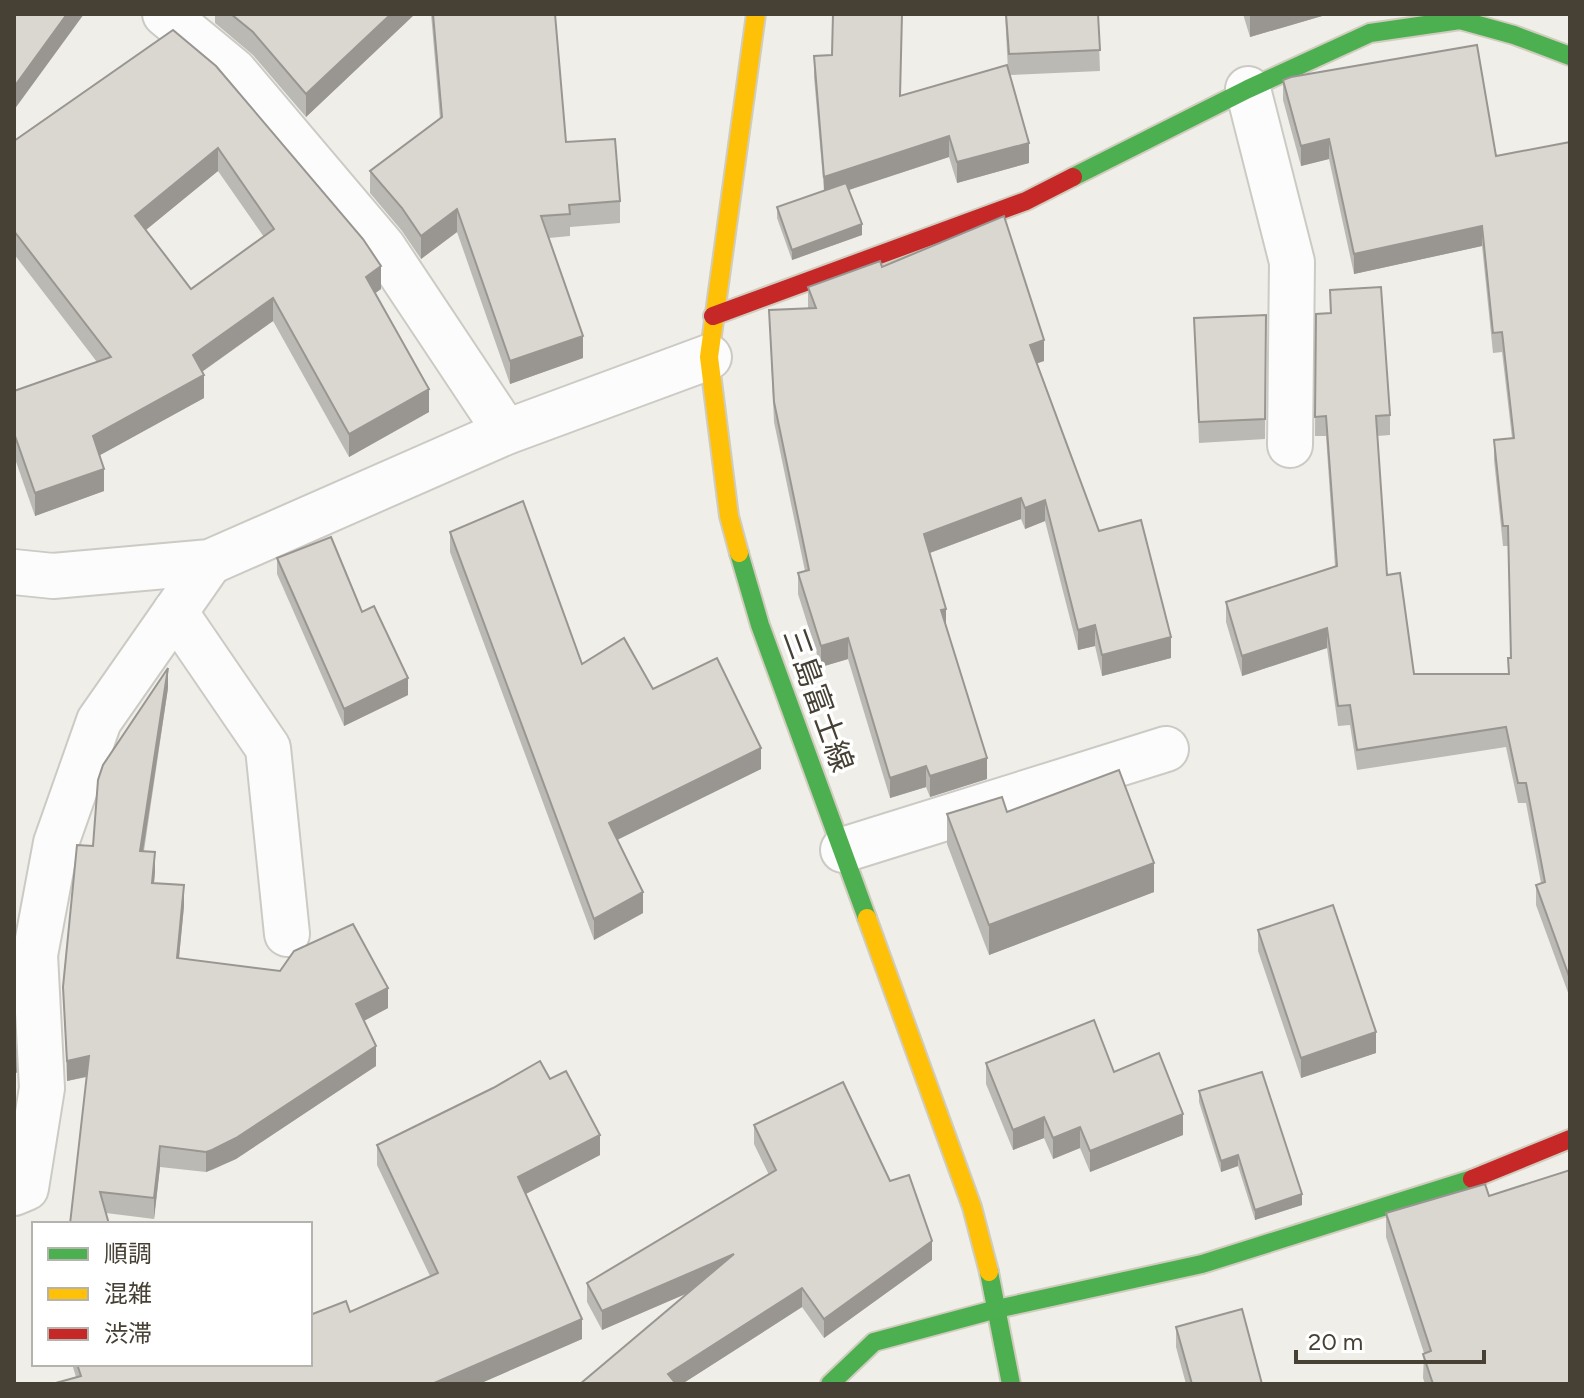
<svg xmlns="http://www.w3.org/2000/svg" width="1584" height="1398" font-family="Figtree,'Noto Sans JP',sans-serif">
	<rect width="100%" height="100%" fill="#f0eee8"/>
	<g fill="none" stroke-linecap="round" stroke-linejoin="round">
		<defs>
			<g id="street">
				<path d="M165,14L234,71L383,247L506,432"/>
				<path d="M1248,89L1292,262L1290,445"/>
				<path d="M14,572L53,576L210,562L506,432L709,357"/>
				<path d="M175,612L268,748L287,934"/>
				<path d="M843,850L1166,749"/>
				<path d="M14,1193L26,1188L42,1088L35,955L56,843L99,721L210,562"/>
			</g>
			<g id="fast">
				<path d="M1073,177L1248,89L1370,33L1460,20L1514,35L1570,56"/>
				<path d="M739,553L760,625L867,918"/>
				<path d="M989,1272L1011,1384"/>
				<path d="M830,1384L874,1342L997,1309L1202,1264L1472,1179"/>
			</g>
			<g id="slow">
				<path d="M739,553L729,516L709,357L756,14"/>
				<path d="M867,918L972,1207L989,1272"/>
			</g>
			<g id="jam">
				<path d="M713,316L1026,201L1073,177"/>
				<path d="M1472,1179L1570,1139"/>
			</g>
		</defs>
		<!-- street casing -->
		<use href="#street" stroke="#cccac4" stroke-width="48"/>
		<!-- fast casing -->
		<use href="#fast" stroke="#d0ccbe" stroke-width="22"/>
		<!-- slow casing -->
		<use href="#slow" stroke="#d0ccbe" stroke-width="22"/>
		<!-- jam casing -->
		<use href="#jam" stroke="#d0ccbe" stroke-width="22"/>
		<!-- street -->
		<use href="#street" stroke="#fdfcfc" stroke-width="44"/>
		<!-- fast -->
		<use href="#fast" stroke="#4caf50" stroke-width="18"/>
		<!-- slow -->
		<use href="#slow" stroke="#ffc107" stroke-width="18"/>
		<!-- jam -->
		<use href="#jam" stroke="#c62828" stroke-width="18"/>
	</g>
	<!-- wall -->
	<g fill="#bbb9b3" fill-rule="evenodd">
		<path d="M215,14H415L306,117L253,55L215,23Z"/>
		<path d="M431,14H555L566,142L620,201V223L570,227V236L549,238L583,358L510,384L457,232L421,259L402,231L370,193V171L440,119Z"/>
		<path d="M1005,14H1123L1098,15L1100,71L1010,75L1029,163L957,183L949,157L849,190L862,235L792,260L777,218V207L824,191L814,77V56L901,96L1008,70Z"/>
		<path d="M1243,14H1329L1250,37Z"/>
		<path d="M173,30L381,289L375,293L429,412L349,457L273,321L202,372L204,398L100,455L104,491L35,516L14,456V391L97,362L14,254V141ZM218,171L264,237L191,289L145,230Z"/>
		<path d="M1283,80L1496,156L1570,142V998L1536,905V885L1541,883L1526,803H1518L1506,747L1357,770L1350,725L1338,726L1327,648L1242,676L1226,622V602L1335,567L1326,436H1315L1316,314L1330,313V290L1390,415V435L1377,436L1387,575L1414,674H1508V658H1511L1508,546H1503L1494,460V440L1512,438L1502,352L1493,353L1482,246L1354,274L1329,159L1301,166L1283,100Z"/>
		<path d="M882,267L1044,361L1037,363L1099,531L1171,658L1102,676L1095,646L1078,650L1045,521L1025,529L1021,519L930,553L946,628L987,779L930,797L926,787L890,798L848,659L821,667L798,594V573L805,571L774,422L769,310L808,308V287Z"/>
		<path d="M1266,315L1265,439L1199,443L1194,318Z"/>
		<path d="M450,532L582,664L653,689L761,769L617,839L643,913L594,940L450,552Z"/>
		<path d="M277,558L362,612L408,695L344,726L277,574Z"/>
		<path d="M168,688L144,851L155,872L154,883L184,906L179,958L388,1008L364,1021L376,1066L236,1159L212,1170L206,1172L160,1167L154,1219L106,1213L70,1224L87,1077L67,1081L63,987L93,846Z"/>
		<path d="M1007,812L1154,892L989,955L947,844V814Z"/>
		<path d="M1258,930L1376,1053L1301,1078L1258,951Z"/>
		<path d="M986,1063L1114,1072L1183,1135L1090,1172L1080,1148L1053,1159L1044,1138L1013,1150L986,1084Z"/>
		<path d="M550,1079L600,1155L526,1194L582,1339L479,1384H52L76,1377L72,1364H310L350,1312L430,1276L377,1165V1145Z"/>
		<path d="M1199,1091L1302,1205L1255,1220L1238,1166L1221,1172L1199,1102Z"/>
		<path d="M754,1125L890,1181L932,1260L824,1338L802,1307L682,1384H580L688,1293L602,1330L587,1302V1283L769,1175L754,1144Z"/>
		<path d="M1489,1196L1570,1384H1425L1423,1378L1424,1353L1386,1237V1213Z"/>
		<path d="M1176,1327L1262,1384H1186L1176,1347Z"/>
	</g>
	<!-- shaded-wall -->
	<g fill="#999692">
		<path d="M67,14H84L14,110V87Z"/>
		<path d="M391,14H415L306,117V94Z"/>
		<path d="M1250,14H1329L1250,37Z"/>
		<path d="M949,136V157L824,198V177Z"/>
		<path d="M1329,139V159L1301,166V146Z"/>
		<path d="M1029,143V163L957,183V162Z"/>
		<path d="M218,148V171L135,239V216Z"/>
		<path d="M457,209V232L421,259V236Z"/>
		<path d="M862,224V235L792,260V250Z"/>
		<path d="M1482,226V246L1354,274V254Z"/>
		<path d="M381,266V289L366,300V277Z"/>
		<path d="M273,298V321L193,378V355Z"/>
		<path d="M583,336V358L510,384V361Z"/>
		<path d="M1044,340V361L1030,366V345Z"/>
		<path d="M204,375V398L93,459V436Z"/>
		<path d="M429,389V412L349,457V434Z"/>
		<path d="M104,469V491L35,516V493Z"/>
		<path d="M1021,498V519L924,555V534Z"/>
		<path d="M1045,500V521L1025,529V508Z"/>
		<path d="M946,609V629L941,610Z"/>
		<path d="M1095,625V646L1078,650V630Z"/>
		<path d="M1327,628V648L1242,676V656Z"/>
		<path d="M1171,637V658L1102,676V655Z"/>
		<path d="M848,638V659L821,667V646Z"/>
		<path d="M168,668V688L140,871V851Z"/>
		<path d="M408,678V695L344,726V709Z"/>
		<path d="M761,748V769L609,844V823Z"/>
		<path d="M987,758V779L930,797V776Z"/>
		<path d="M926,766V787L890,798V778Z"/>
		<path d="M155,852V872L152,903V883Z"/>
		<path d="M1154,863V892L989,955V925Z"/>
		<path d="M184,885V906L177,978V958Z"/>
		<path d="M643,892V913L594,940V919Z"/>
		<path d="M388,988V1008L356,1025V1004Z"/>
		<path d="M1376,1032V1053L1301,1078V1058Z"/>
		<path d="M376,1046V1066L236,1159L206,1172V1152Z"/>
		<path d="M89,1056V1076L67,1081V1061Z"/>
		<path d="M16,1072V1092H14V1073Z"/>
		<path d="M1183,1114V1135L1090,1172V1151Z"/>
		<path d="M1044,1117V1138L1013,1150V1130Z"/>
		<path d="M1080,1127V1148L1053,1159V1138Z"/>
		<path d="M600,1135V1155L518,1198V1177Z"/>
		<path d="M160,1146V1167L154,1219V1198Z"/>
		<path d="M1238,1155V1166L1221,1172V1161Z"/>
		<path d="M1302,1194V1205L1255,1220V1210Z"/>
		<path d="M932,1241V1260L824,1338V1319Z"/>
		<path d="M734,1254V1273L602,1330V1311Z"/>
		<path d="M802,1288V1307L682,1384H668V1374Z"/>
		<path d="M582,1319V1339L479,1384H432Z"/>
	</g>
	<!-- building -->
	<g fill="#dad7d0" stroke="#999692" stroke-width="2" fill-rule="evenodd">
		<path d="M14,14H67L14,87Z"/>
		<path d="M231,14H391L306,94L253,32Z"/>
		<path d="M433,14H555L566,142L615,139L620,201L569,205L570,214L541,216L583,336L510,361L457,209L421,236L402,208L370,171L442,117Z"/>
		<path d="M833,14H902L900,96L1007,65L1029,143L957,162L949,136L824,177L814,56L832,55Z"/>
		<path d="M1006,14H1098L1100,50L1009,54Z"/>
		<path d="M173,30L216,66L363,239L381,266L366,277L429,389L349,434L273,298L193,355L204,375L93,436L104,469L35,493L14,433V391L111,357L14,231V141ZM218,148L274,229L191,289L135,216Z"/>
		<path d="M1477,45L1496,156L1570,142V979L1536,885L1545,882L1526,783H1518L1506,727L1357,750L1350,705L1338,706L1327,628L1242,656L1226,602L1337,566L1326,416L1315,417L1316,314L1331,313L1330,290L1381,287L1390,415L1376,416L1387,575L1400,573L1414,674H1509L1508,658H1511L1508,526H1503L1494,440L1514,438L1502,332L1493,333L1482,226L1354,254L1329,139L1301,146L1283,80L1291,77Z"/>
		<path d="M846,183L862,224L792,250L777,207Z"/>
		<path d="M1004,216L1044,340L1030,345L1099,531L1141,520L1171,637L1102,655L1095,625L1078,630L1045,500L1025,508L1021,498L924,534L946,609L941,610L987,758L930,776L926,766L890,778L848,638L821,646L798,573L809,570L774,402L769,310L816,308L808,287L880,261L882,267Z"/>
		<path d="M1266,315L1265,419L1199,422L1194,318Z"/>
		<path d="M523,501L582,664L624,638L653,689L717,658L761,748L609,823L643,892L594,919L450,532Z"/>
		<path d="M331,537L362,612L374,606L408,678L344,709L277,558Z"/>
		<path d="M168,668L140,851L155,852L152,883L184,885L177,958L280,971L294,951L353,924L388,988L356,1004L376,1046L236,1138L212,1150L206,1152L160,1146L154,1198L100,1192L109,1224H70L89,1056L67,1061L63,987L77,845L93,846L98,780L103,765Z"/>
		<path d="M1119,770L1154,863L989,925L947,814L1002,797L1007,812Z"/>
		<path d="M1333,905L1376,1032L1301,1058L1258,930Z"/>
		<path d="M14,1014L16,1072L14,1073Z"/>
		<path d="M1094,1020L1114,1072L1159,1053L1183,1114L1090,1151L1080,1127L1053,1138L1044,1117L1013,1130L986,1063Z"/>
		<path d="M540,1061L550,1079L566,1071L600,1135L518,1177L582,1319L432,1384H52L81,1376L77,1364H310V1315L346,1301L350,1312L438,1273L377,1145L493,1088Z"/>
		<path d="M1262,1072L1302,1194L1255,1210L1238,1155L1221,1161L1199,1091Z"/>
		<path d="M843,1082L890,1181L909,1175L932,1241L824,1319L802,1288L668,1374L676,1384H580L734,1254L602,1311L587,1283L776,1170L754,1125Z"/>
		<path d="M1570,1170V1384H1433L1423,1354L1431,1351L1386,1213L1485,1184L1489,1196Z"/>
		<path d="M1242,1309L1262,1384H1192L1176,1327Z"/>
	</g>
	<g text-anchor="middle" stroke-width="7" stroke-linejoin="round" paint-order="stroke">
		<!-- street labels -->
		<g font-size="30" fill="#464134" stroke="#fff">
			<text transform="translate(818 700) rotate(70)" y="10">三島富士線</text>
		</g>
	</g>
	<!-- border -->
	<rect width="1584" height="1398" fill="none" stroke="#464134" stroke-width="32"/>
	<!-- legend -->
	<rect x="32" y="1222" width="280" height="144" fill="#ffffff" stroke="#b5b3ae" stroke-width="2"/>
	<rect x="48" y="1248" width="40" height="12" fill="#4caf50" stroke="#b5b3ae" stroke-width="2"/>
	<text x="104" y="1262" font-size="24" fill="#464134">順調</text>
	<rect x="48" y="1288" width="40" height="12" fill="#ffc107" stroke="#b5b3ae" stroke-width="2"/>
	<text x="104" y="1302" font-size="24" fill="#464134">混雑</text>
	<rect x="48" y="1328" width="40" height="12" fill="#c62828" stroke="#b5b3ae" stroke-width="2"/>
	<text x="104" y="1342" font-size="24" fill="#464134">渋滞</text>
	<!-- scale -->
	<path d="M1296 1350v12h188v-12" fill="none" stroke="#464134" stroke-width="4"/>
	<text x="1308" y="1350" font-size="24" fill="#464134" stroke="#ffffff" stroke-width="6" paint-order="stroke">20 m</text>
</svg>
